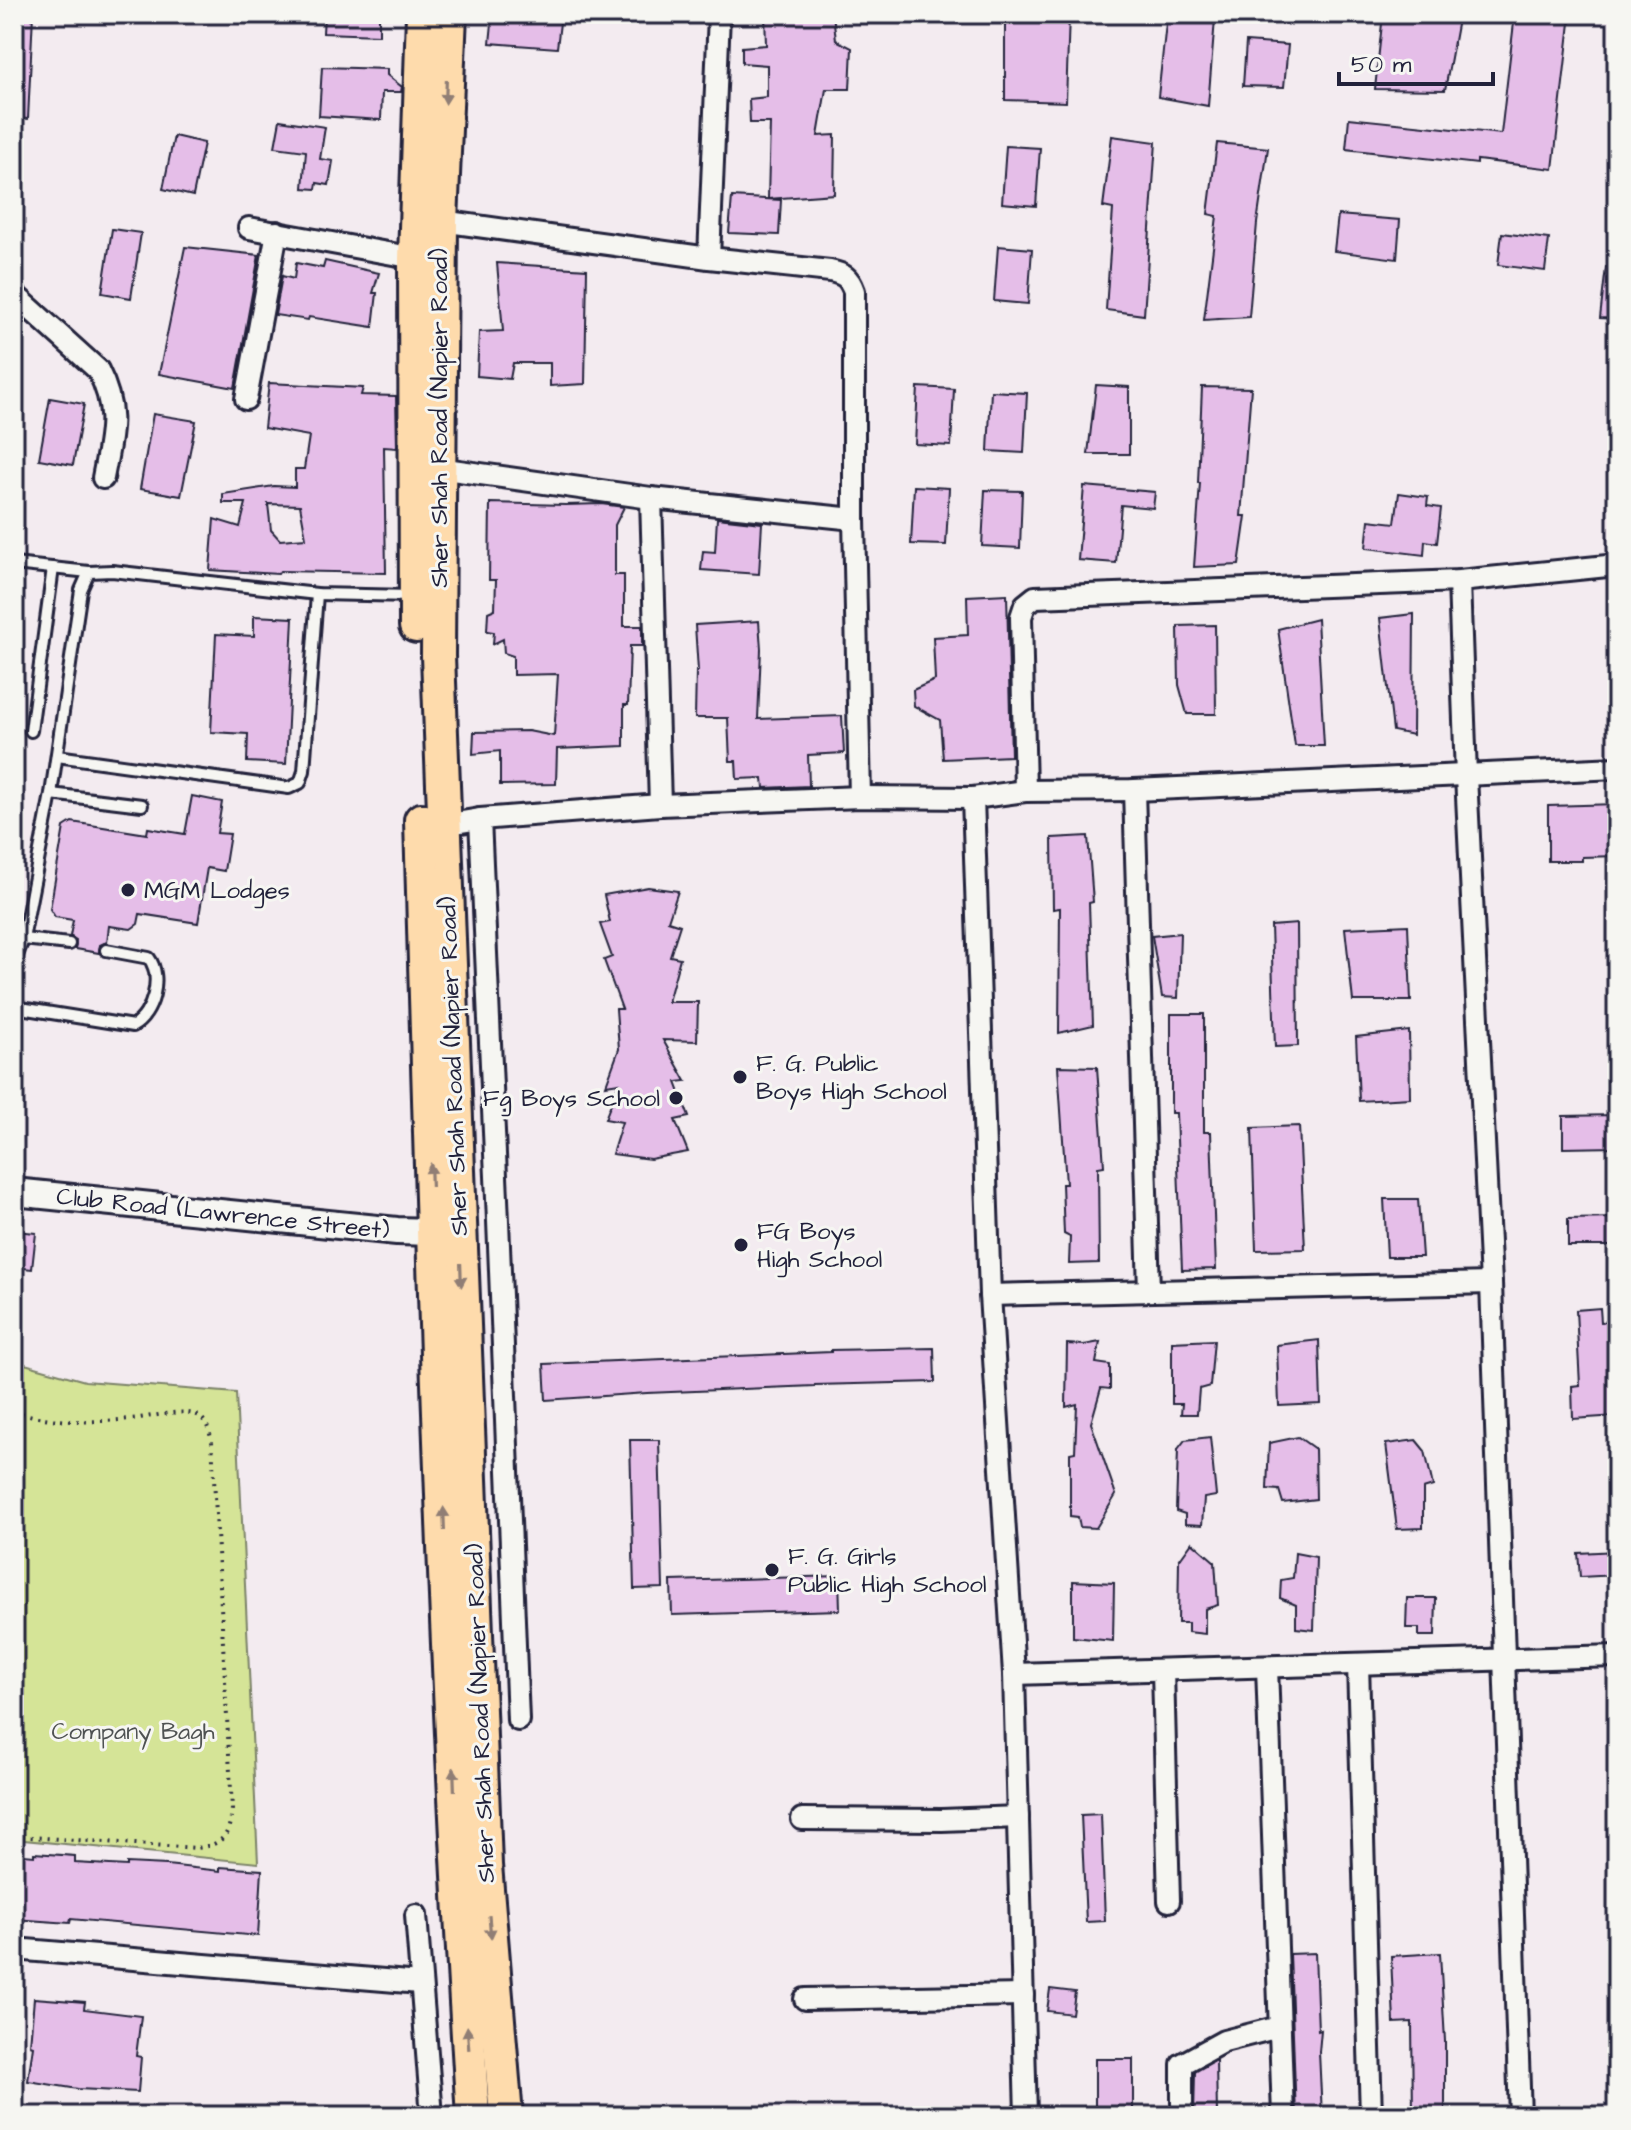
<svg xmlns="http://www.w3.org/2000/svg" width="1631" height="2130" font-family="'Architects Daughter',sans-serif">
	<rect width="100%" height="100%" fill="#f3ebf0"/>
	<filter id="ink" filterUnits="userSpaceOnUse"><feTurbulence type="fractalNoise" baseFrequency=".0125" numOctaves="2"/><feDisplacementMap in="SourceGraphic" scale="16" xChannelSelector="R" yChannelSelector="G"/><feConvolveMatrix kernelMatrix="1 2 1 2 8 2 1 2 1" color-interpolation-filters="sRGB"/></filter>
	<g filter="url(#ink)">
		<!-- green -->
		<path fill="#d5e497" stroke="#7c8369" stroke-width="2" d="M14,1361L85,1381L236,1393L258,1863L14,1839Z"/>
		<!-- building -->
		<g fill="#e5bee8" stroke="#22223b" stroke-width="2" fill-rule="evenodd">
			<path d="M14,14H33L28,119L14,118Z"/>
			<path d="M324,14H379V35L323,33Z"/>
			<path d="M493,14H561L557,48L490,43Z"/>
			<path d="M765,14H833L836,40L852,48L850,89H826L818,136L835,135L834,194L768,199L770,123H750L749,99L767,97V65L742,63V47L766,45Z"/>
			<path d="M1005,14H1069L1066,102L1005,100Z"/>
			<path d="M1167,14H1185L1215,19L1208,106L1158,97Z"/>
			<path d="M1383,14H1459L1445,90L1375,89Z"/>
			<path d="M1515,14H1571L1553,169L1477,160V164L1346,149L1349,118L1501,134Z"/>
			<path d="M1246,42L1288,45L1284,87L1243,86Z"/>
			<path d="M322,67L387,69V75L402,87L401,92H382L381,120L319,116Z"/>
			<path d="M280,120L325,127L320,159L333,161L329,185L317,183L316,189L303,188L306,151L275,147Z"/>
			<path d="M174,136L204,143L193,196L163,189Z"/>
			<path d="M1112,136L1156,142L1144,315L1106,310L1113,209L1103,207Z"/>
			<path d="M1217,143L1268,148L1257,223L1249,317L1204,320L1217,216L1208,214Z"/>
			<path d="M1006,146L1040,148L1036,206L1002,203Z"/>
			<path d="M732,197L781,200L779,235L729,233Z"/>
			<path d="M1338,215L1400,220L1397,259L1334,251Z"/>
			<path d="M112,229L141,233L131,298L102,293Z"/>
			<path d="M1502,233L1549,239L1545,271L1498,265Z"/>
			<path d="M998,246L1032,249L1028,304L994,301Z"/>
			<path d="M185,247L259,255L235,388L159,374Z"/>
			<path d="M325,261L379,273L373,293H377L373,327L309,317L308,320L275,315L282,276L294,279L296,263L323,268Z"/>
			<path d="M497,263L587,269L585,384L550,386V363H513L510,379L477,376L479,332L503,331Z"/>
			<path d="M1606,267H1617V319L1600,318Z"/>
			<path d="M269,383L363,388L361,395L396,396L397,448L384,447L386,573L280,571L278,574L210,570L214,519L240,527L246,503H223V494L274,486L295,487V469H304L309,436L264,428ZM268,504L300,505L306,538L280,540L271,530Z"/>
			<path d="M1096,385L1129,387V454H1088Z"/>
			<path d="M918,387L954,389L951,446L915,444Z"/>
			<path d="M1202,387L1251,388L1241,516H1246L1239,565L1194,567L1200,483H1198Z"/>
			<path d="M991,391L1027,393L1024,453L988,451Z"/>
			<path d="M50,398L84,404L73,465L39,459Z"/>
			<path d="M153,414L196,421L181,496L140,489Z"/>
			<path d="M914,486L949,488L946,545L911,544Z"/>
			<path d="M1084,486L1155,492L1153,508L1121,505L1116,563L1078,560Z"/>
			<path d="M985,490L1022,491L1020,548L982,546Z"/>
			<path d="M1399,493L1428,497L1427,506L1441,508L1437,543L1425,541L1424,555L1366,548L1369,520L1395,523Z"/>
			<path d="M490,503L565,505L601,504L624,507L615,525V575H624V626H642V646H630L628,705H624V746L557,749L556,784L500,785V751L473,754L474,732L528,731L554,736L558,674L513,675V656L504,653L503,639L493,644L494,632L487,631L488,612L495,609L496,580H489Z"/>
			<path d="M717,518L762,523L759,574L701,570L703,551L715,552Z"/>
			<path d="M1007,594L1011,756L943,759L940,720L914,706L913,690L935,680L933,637L968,635L967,596Z"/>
			<path d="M1414,614L1413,735L1393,731L1380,618Z"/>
			<path d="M254,616L293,618L286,764L247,762L248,734L211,732L216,634L254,636Z"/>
			<path d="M1317,619L1324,746H1295L1278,629Z"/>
			<path d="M759,621L761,649L758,719L842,716L844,753L808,755L809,786L764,788L763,778L737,779L736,761H730L728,718H695L696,671H698L695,625Z"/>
			<path d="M1215,625L1216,714H1187L1179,685L1178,626Z"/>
			<path d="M192,796L222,802L217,833L230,834L224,871L207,868L198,923L140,914L138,924L131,929L109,926L107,942L100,945L99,953L75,949L76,940L70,936L73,920L55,917L50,909L64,827L72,822L147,834L148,828L185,834Z"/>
			<path d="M1617,804V856L1582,857V861H1548V806Z"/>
			<path d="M1088,836L1093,902L1089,903L1093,1025L1059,1033L1060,908L1053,909L1052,838Z"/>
			<path d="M648,887L678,891L668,921L680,925L670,956L680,958L668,1002H698L697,1041L663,1040L686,1081L676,1082L689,1117L675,1120L688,1152L650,1159L612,1154L622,1122L605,1119L619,1083L606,1085L619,1049L616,1009H622L604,960L612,957L600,924L610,922L604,895Z"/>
			<path d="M1297,924L1298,1046L1275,1047L1271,926Z"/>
			<path d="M1408,925L1411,1001H1353L1345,928Z"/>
			<path d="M1180,933L1178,998L1162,997L1152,936Z"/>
			<path d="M1171,1014H1204V1132H1211L1216,1269L1182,1270L1176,1113H1171Z"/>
			<path d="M1409,1031L1410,1098L1359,1101L1356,1037Z"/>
			<path d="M1058,1066L1097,1067L1104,1166L1098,1167L1099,1263L1069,1264L1070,1237L1064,1234L1062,1184H1066Z"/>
			<path d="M1617,1115V1147L1563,1148V1116Z"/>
			<path d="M1299,1126L1305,1249L1256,1250L1252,1128Z"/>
			<path d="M1384,1199H1418L1422,1257H1387Z"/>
			<path d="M1617,1218V1246H1568V1219Z"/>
			<path d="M14,1231L36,1233L32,1269L14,1267Z"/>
			<path d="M1600,1308L1601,1322L1617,1321V1416L1573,1419L1572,1386L1580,1385L1576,1310Z"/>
			<path d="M1214,1340L1210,1386L1199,1389L1197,1414H1181L1182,1404H1172V1342Z"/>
			<path d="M1319,1340L1321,1404L1279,1406L1277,1345Z"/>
			<path d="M1100,1342L1096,1363L1110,1365V1389L1101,1388L1091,1423L1116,1495L1096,1528L1080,1527L1078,1517L1070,1516V1453L1075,1452L1077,1404L1066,1407L1067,1344L1084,1345Z"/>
			<path d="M934,1348L935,1382L815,1385V1386L647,1393L546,1400L544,1364L831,1352V1350Z"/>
			<path d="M1210,1437L1216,1496L1204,1498L1202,1525L1185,1524V1514L1176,1511L1178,1449L1185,1440Z"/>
			<path d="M1298,1437L1315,1449L1316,1499L1283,1503L1279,1490L1267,1489L1269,1443Z"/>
			<path d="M630,1440H659L663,1588L634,1589Z"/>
			<path d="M1416,1440L1425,1451L1433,1486L1423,1489V1528L1397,1529L1386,1444Z"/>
			<path d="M1192,1542L1215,1562L1218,1605L1205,1609V1634L1188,1632V1623H1178L1179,1560Z"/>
			<path d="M1617,1551V1575L1580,1577L1578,1553Z"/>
			<path d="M1295,1553L1316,1557L1314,1630L1296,1628V1605L1280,1598L1281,1580L1293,1578Z"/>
			<path d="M839,1576L840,1610L672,1615L671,1581Z"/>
			<path d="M1073,1581L1114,1583L1113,1641L1073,1637Z"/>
			<path d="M1407,1598H1436L1435,1636H1419V1628H1406Z"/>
			<path d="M1101,1814L1105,1921L1086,1922L1081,1815Z"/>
			<path d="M34,1853L75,1856V1863L127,1866V1863L167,1865L220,1871V1867L262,1870L258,1936L71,1919L70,1923L14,1919V1854L34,1856Z"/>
			<path d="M1315,1953L1318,2031L1321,2030L1319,2052L1322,2116H1296L1290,1954Z"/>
			<path d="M1440,1953L1445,2041V2116H1413L1412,2022L1394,2023L1391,1956Z"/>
			<path d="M1050,1989L1075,1992L1072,2014L1047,2011Z"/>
			<path d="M34,1998L85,2002L84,2009L141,2016L136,2056L141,2057L138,2092L78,2089L28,2081L33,2046L30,2045Z"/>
			<rect x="1095" y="2059" width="38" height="57"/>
			<path d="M1216,2060L1217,2116H1194L1195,2072Z"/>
		</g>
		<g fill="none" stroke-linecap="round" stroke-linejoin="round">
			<defs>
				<g id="service">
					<path d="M14,493V491"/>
					<path d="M14,564L89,572"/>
					<path d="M31,731L53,568"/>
					<path d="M57,756L289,788L300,783L304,771L317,594"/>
					<path d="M51,794L142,805"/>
					<path d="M23,939L51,794L81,590L89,572L112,571L317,594L413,596"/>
					<path d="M14,964L23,939L69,944"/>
					<path d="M14,1007L133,1026C153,1015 163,977 149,958L106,950"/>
				</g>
				<g id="minor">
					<path d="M441,221L709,258L830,271C844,274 849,277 854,291V519L860,797"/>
					<path d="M249,228L415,258"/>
					<path d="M709,258L719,14"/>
					<path d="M14,294L98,370C119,411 111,435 103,478"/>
					<path d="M246,399L277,232"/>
					<path d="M438,468L651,498L854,519"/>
					<path d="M651,498L660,805"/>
					<path d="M1459,581L1466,776L1491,1283L1520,2116"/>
					<path d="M1134,790L1149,1291"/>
					<path d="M1025,791L1021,617L1025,605L1035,597L1459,581L1617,565"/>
					<path d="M973,798L990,1295L1014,1674L1026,2116"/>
					<path d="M480,819L498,1221L518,1720"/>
					<path d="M437,829L443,825L480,819L660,805L860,797L973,798L1025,791L1134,790L1617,768"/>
					<path d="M990,1295L1491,1283"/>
					<path d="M1358,1664L1371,2116"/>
					<path d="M1267,1667L1283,2116"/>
					<path d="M1163,1670L1169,1901"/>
					<path d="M1014,1674L1617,1656"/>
					<path d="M802,1819L942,1820L1018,1817"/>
					<path d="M416,1915L432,2116"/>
					<path d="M14,1949L420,1983"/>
					<path d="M805,1999L1023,1995"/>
					<path d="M1180,2116L1182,2114V2064L1224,2041L1279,2027"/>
				</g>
				<path id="tertiary" d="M14,1192L397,1231L433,1232"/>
				<g id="primary">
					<path d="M450,14L441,221L438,656L485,1865L506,2116"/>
					<path d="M416,626L415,258L423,14"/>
					<path d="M421,820C433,1252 445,1685 473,2116"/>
				</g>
			</defs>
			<!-- service casing -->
			<use href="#service" stroke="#22223b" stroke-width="16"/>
			<!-- minor casing -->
			<use href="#minor" stroke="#22223b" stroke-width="26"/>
			<!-- tertiary casing -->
			<use href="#tertiary" stroke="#22223b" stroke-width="32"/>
			<!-- primary casing -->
			<use href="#primary" stroke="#22223b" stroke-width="38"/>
			<!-- path -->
			<path stroke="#22223b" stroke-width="4" stroke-dasharray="2 6" stroke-linecap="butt" d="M14,1411C53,1423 90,1423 130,1419C149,1418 180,1408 197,1415C207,1420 209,1431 212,1441L232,1809C229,1835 225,1844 197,1848L14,1836"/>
			<!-- service -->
			<use href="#service" stroke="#f6f6f2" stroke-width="10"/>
			<!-- minor -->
			<use href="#minor" stroke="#f6f6f2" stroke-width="20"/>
			<!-- tertiary -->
			<use href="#tertiary" stroke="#f6f6f2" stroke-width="26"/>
			<!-- primary -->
			<use href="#primary" stroke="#fedbac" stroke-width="32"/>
		</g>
		<!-- one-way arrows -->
		<defs><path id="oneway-solid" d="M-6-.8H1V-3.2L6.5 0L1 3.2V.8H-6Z" transform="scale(2)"/></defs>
		<g fill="#907e74">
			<use href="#oneway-solid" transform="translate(446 92) rotate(92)"/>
			<use href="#oneway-solid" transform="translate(431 1175) rotate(-92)"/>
			<use href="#oneway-solid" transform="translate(461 1275) rotate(88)"/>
			<use href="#oneway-solid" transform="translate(444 1519) rotate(-92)"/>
			<use href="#oneway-solid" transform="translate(454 1779) rotate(-92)"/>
			<use href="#oneway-solid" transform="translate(490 1927) rotate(85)"/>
			<use href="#oneway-solid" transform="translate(468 2038) rotate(-94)"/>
		</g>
	</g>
	<!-- markers -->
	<g fill="#22223b" stroke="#f6f6f2" stroke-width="3">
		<circle cx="128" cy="890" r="8"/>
		<circle cx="740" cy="1077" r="8"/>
		<circle cx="676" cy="1098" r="8"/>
		<circle cx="741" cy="1245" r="8"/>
		<circle cx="772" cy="1570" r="8"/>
	</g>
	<g text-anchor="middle" stroke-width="6" stroke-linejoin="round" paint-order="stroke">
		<!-- street labels -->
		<g font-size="24" fill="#22223b" stroke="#f6f6f2">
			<text transform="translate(439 418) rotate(-90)" y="8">Sher Shah Road (Napier Road)</text>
			<text transform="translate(453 1066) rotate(-92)" y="8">Sher Shah Road (Napier Road)</text>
			<text transform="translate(223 1213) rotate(6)" y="8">Club Road (Lawrence Street)</text>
			<text transform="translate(480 1713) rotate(-92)" y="8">Sher Shah Road (Napier Road)</text>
		</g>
		<!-- poi labels -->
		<g font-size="24" fill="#22223b" stroke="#f6f6f2" text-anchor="start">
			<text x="144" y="898">MGM Lodges</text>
			<text x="756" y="1071">F. G. Public<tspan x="756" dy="28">Boys High School</tspan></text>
			<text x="660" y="1106" text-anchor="end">Fg Boys School</text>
			<text x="757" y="1239">FG Boys<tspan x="757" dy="28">High School</tspan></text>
			<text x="788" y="1564">F. G. Girls<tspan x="788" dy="28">Public High School</tspan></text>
		</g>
		<!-- park labels -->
		<g font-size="24" fill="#4f5252" stroke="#f6f6f2">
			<text x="133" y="1739">Company Bagh</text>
		</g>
	</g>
	<!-- margin -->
	<rect width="1631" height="2130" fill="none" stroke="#f6f6f2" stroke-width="48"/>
	<rect x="24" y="24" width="1583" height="2082" fill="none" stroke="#22223b" stroke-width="3" filter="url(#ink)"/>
	<!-- scale -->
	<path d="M1339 72v12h154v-12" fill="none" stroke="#22223b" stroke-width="4"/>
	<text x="1351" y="72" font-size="24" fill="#22223b" stroke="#f6f6f2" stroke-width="6" paint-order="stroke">50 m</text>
</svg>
